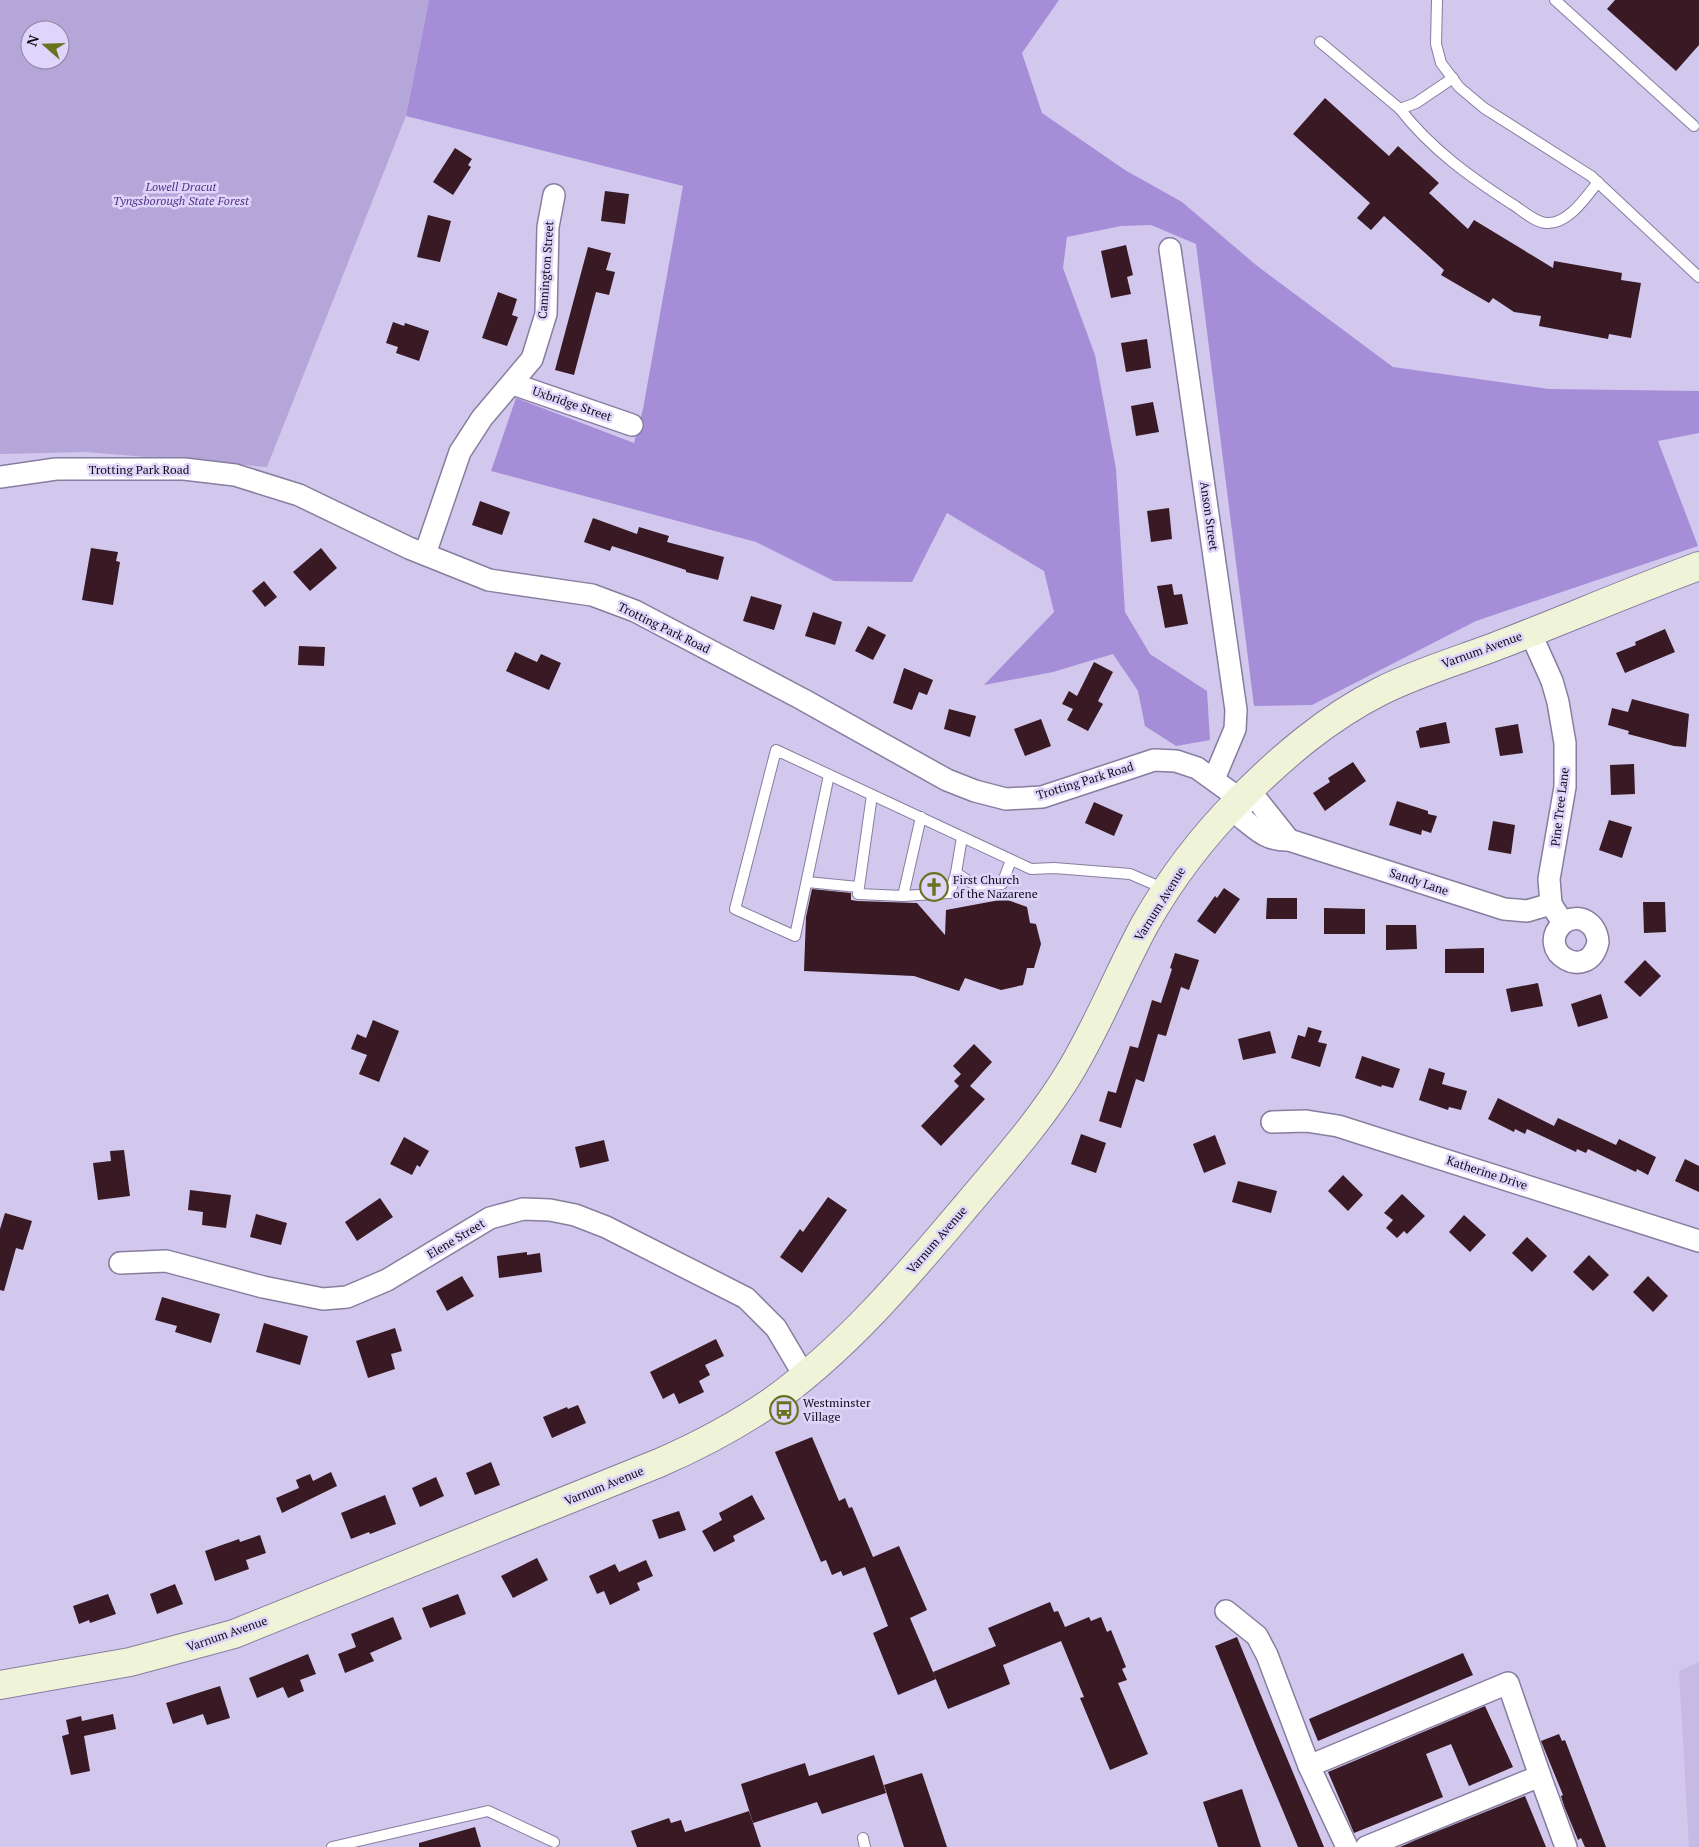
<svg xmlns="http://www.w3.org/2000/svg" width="1699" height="1847" font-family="'PT Serif',serif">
	<rect width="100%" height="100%" fill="#d2c8ed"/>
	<!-- built -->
	<path fill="#c6bae5" d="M1699,1662V1847H1689L1679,1671Z"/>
	<!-- green -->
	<path fill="#b4a6d8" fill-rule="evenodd" d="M0,0H429L406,116L267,467L86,452L0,454ZM30,30H60V60H30Z"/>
	<!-- forest -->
	<path fill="#a58dd8" d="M429,0H1059L1022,53L1042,113L1125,170L1182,202L1256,265L1393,367L1549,389L1699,391V433L1658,441L1698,546L1476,621L1312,705L1254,706L1196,244L1151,225L1121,226L1067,237L1063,268L1095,355L1116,469L1125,612L1150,654L1207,691L1210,740L1176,746L1145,726L1138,691L1113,654L1053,672L984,685L1054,612L1044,571L947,513L912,582L834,581L756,542L491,471L516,398L634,443L643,409L683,186L406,116Z"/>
	<!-- building -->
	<g fill="#381924">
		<path d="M1615,0H1699V45L1676,71L1607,9Z"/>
		<path d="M1325,98L1389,156L1398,146L1439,183L1429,193L1468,229L1474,220L1553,268L1554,261L1622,273L1621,280L1641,283L1631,338L1609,334L1608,339L1539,326L1541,316L1514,312L1493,298L1489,303L1441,275L1444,270L1384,216L1371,230L1357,218L1370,203L1293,134Z"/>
		<path d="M455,148L472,159L468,165L471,167L453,195L433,182Z"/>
		<path d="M605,191L629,194L625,224L601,221Z"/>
		<path d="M428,215L451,221L440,262L417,257Z"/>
		<path d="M1126,245L1133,275L1127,277L1131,294L1111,298L1101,251Z"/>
		<path d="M588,247L611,253L606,270L615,272L609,295L596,292L574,375L555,370Z"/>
		<path d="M498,292L517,299L512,315L518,317L507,346L482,338Z"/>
		<path d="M393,322L404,326L405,323L429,331L419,361L396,353L398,347L386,343Z"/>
		<path d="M1147,339L1151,368L1126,372L1121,343Z"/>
		<path d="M1153,402L1159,432L1136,436L1131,406Z"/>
		<path d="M480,501L510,512L502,535L472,525Z"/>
		<path d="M1169,508L1172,539L1151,542L1147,511Z"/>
		<path d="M593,518L637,534L639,527L669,536L667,542L724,557L718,580L686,572V570L612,546L610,551L584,542Z"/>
		<path d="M91,548L118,552L116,561L120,562L113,605L82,600Z"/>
		<path d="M321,548L337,568L310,591L293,572Z"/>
		<path d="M264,581L277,597L265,607L252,591Z"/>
		<path d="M1172,584L1174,595L1182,594L1188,624L1165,628L1157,586Z"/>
		<path d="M751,596L782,605L774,630L743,621Z"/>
		<path d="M813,612L842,622L835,645L805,636Z"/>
		<path d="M868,626L886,635L873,660L855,651Z"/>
		<path d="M1665,629L1675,652L1625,673L1616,653L1636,645L1635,642Z"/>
		<path d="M299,646L325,647L324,666L298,665Z"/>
		<path d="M515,652L537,662L541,654L561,663L549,690L506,671Z"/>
		<path d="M1094,662L1113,672L1098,701L1103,704L1088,731L1067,720L1073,709L1062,704L1069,691L1077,696Z"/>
		<path d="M904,668L933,680L927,695L919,692L912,710L893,703Z"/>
		<path d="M1632,699L1689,714L1686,747L1674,746L1628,734L1629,731L1608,725L1612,708L1628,712Z"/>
		<path d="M949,709L976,716L970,737L944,729Z"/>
		<path d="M1041,719L1051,746L1025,756L1014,729Z"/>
		<path d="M1446,722L1450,743L1420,748L1416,731L1419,730V728Z"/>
		<path d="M1518,724L1523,753L1500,756L1495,728Z"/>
		<path d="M1353,762L1366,781L1325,811L1313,793L1330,782L1328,778Z"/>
		<path d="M1634,764L1635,794L1611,795L1610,765Z"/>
		<path d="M1397,801L1428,811V814L1437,816L1431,833L1422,830L1421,835L1389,825Z"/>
		<path d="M1094,802L1123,815L1114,836L1085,823Z"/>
		<path d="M1609,820L1632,827L1622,858L1599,850Z"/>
		<path d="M1493,821L1515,825L1511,854L1488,850Z"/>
		<path d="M1224,888L1240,899L1215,934L1197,921L1215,896L1217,898Z"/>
		<path d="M812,889L851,893V900L858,901L917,903L945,935L946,910L1005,899L1027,907L1030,923L1036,924L1041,944L1034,968H1027L1023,985L1001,990L965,978L959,991L914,976L804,971L806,917Z"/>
		<path d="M1267,898H1297V919H1266Z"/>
		<path d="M1643,902H1665L1666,932L1644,933Z"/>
		<path d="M1324,908L1365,909V934H1324Z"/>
		<path d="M1386,925H1416L1417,949L1386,950Z"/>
		<path d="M1484,948V973H1445V949Z"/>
		<path d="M1175,953L1199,960L1189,990L1181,987L1166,1036L1158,1034L1144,1082L1136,1079L1121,1128L1099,1121L1108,1091L1116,1093L1130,1046L1138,1048L1152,1000L1161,1003L1172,969L1170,968Z"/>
		<path d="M1645,960L1661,976L1640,997L1624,982Z"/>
		<path d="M1538,983L1543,1006L1511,1012L1506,989Z"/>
		<path d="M1601,994L1608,1018L1578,1027L1571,1004Z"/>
		<path d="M373,1020L399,1031L379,1082L359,1074L367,1055L351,1049L357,1034L366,1038Z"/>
		<path d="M1308,1027L1322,1031L1318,1042L1327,1044L1320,1067L1291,1058L1298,1035L1305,1037Z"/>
		<path d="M1270,1031L1276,1053L1243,1060L1238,1039Z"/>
		<path d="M974,1044L992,1062L970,1086L985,1099L941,1146L921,1126L959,1086L954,1081L961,1074L953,1066Z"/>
		<path d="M1362,1056L1400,1069L1393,1088L1382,1085L1381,1087L1355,1078Z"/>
		<path d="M1429,1068L1445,1073L1442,1084L1467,1091L1461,1110L1449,1107L1448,1110L1419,1100Z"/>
		<path d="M1498,1098L1554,1126L1558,1118L1616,1145L1619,1139L1656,1157L1648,1175L1637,1169L1636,1172L1588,1149L1586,1153L1577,1149L1576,1152L1527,1129L1525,1134L1515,1129L1514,1132L1488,1119Z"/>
		<path d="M1081,1134L1106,1143L1096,1173L1071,1164Z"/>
		<path d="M1215,1135L1226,1164L1204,1173L1193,1144Z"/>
		<path d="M404,1137L429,1151L420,1167L417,1165L412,1175L390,1164Z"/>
		<path d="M604,1140L609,1161L580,1168L575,1147Z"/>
		<path d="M124,1150L130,1196L98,1200L93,1163L111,1161L110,1151Z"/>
		<path d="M1685,1159L1699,1166V1192L1675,1181Z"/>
		<path d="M1343,1175L1363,1195L1348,1211L1328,1191Z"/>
		<path d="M1238,1181L1277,1191L1271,1213L1232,1202Z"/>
		<path d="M190,1190L231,1195L226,1228L202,1225L203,1212L188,1210Z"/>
		<path d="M1402,1194L1425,1216L1407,1234L1404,1231L1397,1238L1386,1228L1393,1220L1384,1213Z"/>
		<path d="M828,1197L847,1210L802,1273L780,1257L800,1229L803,1232Z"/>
		<path d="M380,1198L393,1217L357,1241L345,1222Z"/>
		<path d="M5,1213L32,1221L23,1250L16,1248L4,1291L0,1290V1229Z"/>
		<path d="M256,1214L287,1223L281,1245L250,1237Z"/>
		<path d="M1464,1215L1486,1235L1470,1252L1449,1232Z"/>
		<path d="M1527,1237L1547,1256L1532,1272L1512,1253Z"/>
		<path d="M527,1252V1255L540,1253L542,1272L499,1278L497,1256Z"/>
		<path d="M1589,1255L1609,1275L1593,1291L1573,1272Z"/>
		<path d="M462,1276L474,1296L447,1311L436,1291Z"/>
		<path d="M1648,1276L1668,1296L1653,1312L1633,1292Z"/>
		<path d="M162,1297L220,1314L211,1343L175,1332L177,1326L155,1320Z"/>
		<path d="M264,1323L308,1336L300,1365L256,1352Z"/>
		<path d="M395,1328L402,1351L391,1354L395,1369L368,1378L356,1341Z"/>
		<path d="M716,1339L724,1356L705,1365L710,1375L699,1381L704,1392L679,1404L674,1393L663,1399L650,1372Z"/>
		<path d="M578,1405L586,1423L552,1438L543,1417L567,1407L568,1409Z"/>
		<path d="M812,1437L839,1501L845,1498L849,1508L852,1507L873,1557L899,1546L927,1610L910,1618L936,1679L898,1695L873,1633L888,1626L865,1567L843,1576L841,1571L832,1575L826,1560L821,1562L775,1452Z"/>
		<path d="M491,1462L500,1485L475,1495L466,1473Z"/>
		<path d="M331,1472L337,1486L282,1513L276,1498L299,1488L296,1480L310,1474L313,1481Z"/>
		<path d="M436,1477L444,1496L420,1507L412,1488Z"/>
		<path d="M385,1495L396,1524L370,1534L369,1532L351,1539L341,1513Z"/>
		<path d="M752,1495L765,1519L733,1536L735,1541L714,1552L702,1531L722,1520L719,1513Z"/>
		<path d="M679,1511L686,1530L659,1539L652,1520Z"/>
		<path d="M260,1535L266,1553L246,1560L249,1569L215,1581L205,1551L239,1539L240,1542Z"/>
		<path d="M537,1558L548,1580L513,1598L501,1576Z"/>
		<path d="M646,1560L653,1576L637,1583L640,1590L610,1605L604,1591L597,1594L589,1576L615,1564L619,1572Z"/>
		<path d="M175,1584L183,1604L157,1614L150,1594Z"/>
		<path d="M108,1594L116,1614L90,1623L89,1620L79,1624L73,1606Z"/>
		<path d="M458,1594L466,1614L430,1628L422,1608Z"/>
		<path d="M1050,1602L1054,1612L1058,1611L1065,1627L1089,1617L1091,1621L1101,1617L1107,1632L1111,1630L1126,1667L1122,1669L1127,1680L1118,1683L1148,1754L1110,1770L1080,1698L1084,1697L1061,1641L1003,1665L1010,1684L948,1709L933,1672L996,1646L988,1628Z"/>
		<path d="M393,1617L402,1639L370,1653L374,1661L345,1673L338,1654L356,1647L351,1634Z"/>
		<path d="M1237,1637L1274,1727L1324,1847H1298L1257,1749L1215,1646Z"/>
		<path d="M1463,1653L1473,1675L1318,1741L1309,1719Z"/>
		<path d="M308,1654L316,1674L300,1680L304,1691L288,1698L283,1687L257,1698L249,1678Z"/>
		<path d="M220,1686L230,1718L207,1725L203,1714L173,1724L166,1703Z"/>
		<path d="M1485,1706L1513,1767L1469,1786L1451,1744L1426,1754L1443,1797L1354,1833L1328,1772Z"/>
		<path d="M113,1714L116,1729L84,1736L90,1771L71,1775L62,1736L69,1734L66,1720L81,1716L82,1721Z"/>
		<path d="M1559,1734L1562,1741L1565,1740L1606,1847H1585L1581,1838L1578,1840L1564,1806L1561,1796L1563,1795L1541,1741Z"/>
		<path d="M874,1755L886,1793L822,1814L817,1802L753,1823L741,1784L805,1763L809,1776Z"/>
		<path d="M922,1773L947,1847H904L884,1785Z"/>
		<path d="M1242,1789L1261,1847H1218L1203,1802Z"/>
		<path d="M1525,1796L1546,1847H1400L1418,1839Z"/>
		<path d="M749,1811L761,1847H637L631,1831L669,1818L671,1823L681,1820L685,1832Z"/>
		<path d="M475,1827L481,1847H419V1843Z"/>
	</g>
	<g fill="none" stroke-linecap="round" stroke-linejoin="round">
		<defs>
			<g id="lane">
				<path d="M1437,0L1436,44L1441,63L1459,87L1484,108L1591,176L1699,277"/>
				<path d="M1555,0L1694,126"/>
				<path d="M1320,42L1400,109L1416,103L1453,78"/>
				<path d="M1400,109C1431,149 1470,177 1512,204C1522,210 1534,222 1546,223C1568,225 1586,197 1598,182"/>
				<path d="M829,775L795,936L735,909L776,750L1031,869L1054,868L1130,874L1165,889"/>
				<path d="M872,795L858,894L903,896L950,893L956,873L962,837"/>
				<path d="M956,873L975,885L1002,884L1011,860"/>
				<path d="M807,882L858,887"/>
				<path d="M903,896L921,817"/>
				<path d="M863,1838L865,1847"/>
				<path d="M332,1847L488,1811L554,1842"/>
			</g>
			<g id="street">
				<path d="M1170,249L1236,710L1235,729L1214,779"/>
				<path d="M513,384L632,425"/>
				<path d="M0,477L56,469H184L235,475L299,495L409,548L489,580L592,595L635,611L802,699L947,780L975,791L1006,799L1042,797L1154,760L1176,761L1197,768L1240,799"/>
				<path d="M425,554L460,452L482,418L532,359L546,314L548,227L554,195"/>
				<path d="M1530,632L1552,681L1558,702L1565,743V787L1549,879L1551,904L1563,923C1579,912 1597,923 1598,942C1589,984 1533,952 1563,923"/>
				<path d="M1240,799L1242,818C1258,831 1268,841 1289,840L1504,909L1527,911L1551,904"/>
				<path d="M1240,799L1258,801L1289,840"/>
				<path d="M1272,1122L1306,1121L1338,1126L1699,1241"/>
				<path d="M120,1263L166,1261L263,1287L323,1299L347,1297L387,1280L490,1218L523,1209L550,1210L575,1215L606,1227L746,1298L776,1328L805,1377"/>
				<path d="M1226,1611L1257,1636L1267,1655L1309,1766"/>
				<path d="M1347,1847L1309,1766L1508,1683L1540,1776"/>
				<path d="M1366,1847L1540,1776L1566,1847"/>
			</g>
			<path id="secondary" d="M0,1685L130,1662L234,1634L659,1463C698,1446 736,1426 771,1402C847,1348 907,1276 967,1205C1003,1162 1042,1119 1071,1070C1099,1023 1119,972 1145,924C1171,878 1203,836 1240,799C1282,757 1327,718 1381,691C1421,671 1464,659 1507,642C1571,617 1634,590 1699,566"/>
		</defs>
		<!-- lane casing -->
		<use href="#lane" stroke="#877d9f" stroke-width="12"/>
		<!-- street casing -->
		<use href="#street" stroke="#877d9f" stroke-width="24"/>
		<!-- secondary casing -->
		<use href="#secondary" stroke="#877d9f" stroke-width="30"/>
		<!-- lane -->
		<use href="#lane" stroke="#fff" stroke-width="10"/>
		<!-- street -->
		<use href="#street" stroke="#fff" stroke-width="21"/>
		<!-- secondary -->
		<use href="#secondary" stroke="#eff4d8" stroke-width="28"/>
	</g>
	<!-- icons -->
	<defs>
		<symbol id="church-ring" viewBox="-11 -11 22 22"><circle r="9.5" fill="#dfd5fa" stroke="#677420" stroke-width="1.5"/><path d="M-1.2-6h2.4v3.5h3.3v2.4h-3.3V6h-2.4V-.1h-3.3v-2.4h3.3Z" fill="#677420"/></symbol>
		<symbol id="bus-ring" viewBox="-11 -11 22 22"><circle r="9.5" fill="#dfd5fa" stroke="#677420" stroke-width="1.5"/><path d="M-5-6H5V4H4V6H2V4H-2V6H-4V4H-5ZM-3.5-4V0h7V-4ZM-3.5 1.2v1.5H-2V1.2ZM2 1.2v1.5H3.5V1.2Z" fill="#677420"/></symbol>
	</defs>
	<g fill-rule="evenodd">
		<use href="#church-ring" x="918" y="871" width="32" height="32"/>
		<use href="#bus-ring" x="768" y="1394" width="32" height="32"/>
	</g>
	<g text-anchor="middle" stroke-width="5" stroke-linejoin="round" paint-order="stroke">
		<!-- park labels -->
		<g font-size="12" font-style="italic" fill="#533088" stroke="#dfd5fa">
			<text x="181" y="191">Lowell Dracut<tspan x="181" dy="14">Tyngsborough State Forest</tspan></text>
		</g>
		<!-- street labels -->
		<g font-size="12" fill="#0f0b17" stroke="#dfd5fa">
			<text transform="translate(546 270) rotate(-86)" y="4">Cannington Street</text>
			<text transform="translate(572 404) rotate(19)" y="4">Uxbridge Street</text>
			<text x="139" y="474">Trotting Park Road</text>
			<text transform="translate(1209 516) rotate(82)" y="4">Anson Street</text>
			<text transform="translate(664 628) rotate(26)" y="4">Trotting Park Road</text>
			<text transform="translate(1482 650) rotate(-20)" y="4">Varnum Avenue</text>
			<text transform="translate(1085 781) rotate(-17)" y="4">Trotting Park Road</text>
			<text transform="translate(1560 807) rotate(-83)" y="4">Pine Tree Lane</text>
			<text transform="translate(1419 882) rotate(18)" y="4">Sandy Lane</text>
			<text transform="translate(1160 904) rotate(-58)" y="4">Varnum Avenue</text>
			<text transform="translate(1487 1173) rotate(18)" y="4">Katherine Drive</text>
			<text transform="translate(456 1239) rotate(-31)" y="4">Elene Street</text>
			<text transform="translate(937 1240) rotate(-49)" y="4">Varnum Avenue</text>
			<text transform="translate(604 1486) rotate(-22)" y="4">Varnum Avenue</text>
			<text transform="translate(227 1634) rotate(-19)" y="4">Varnum Avenue</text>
		</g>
		<!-- poi labels -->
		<g font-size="12" fill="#0f0b17" stroke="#dfd5fa" text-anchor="start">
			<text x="953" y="884">First Church<tspan x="953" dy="14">of the Nazarene</tspan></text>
			<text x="803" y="1407">Westminster<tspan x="803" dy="14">Village</tspan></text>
		</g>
	</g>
	<!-- north arrow -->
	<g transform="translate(45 45) rotate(290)"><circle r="24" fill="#dfd5fa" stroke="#8c849f"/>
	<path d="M0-4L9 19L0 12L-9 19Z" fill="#677420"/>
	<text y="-8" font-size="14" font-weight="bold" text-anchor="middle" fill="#0f0b17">N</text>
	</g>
</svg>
